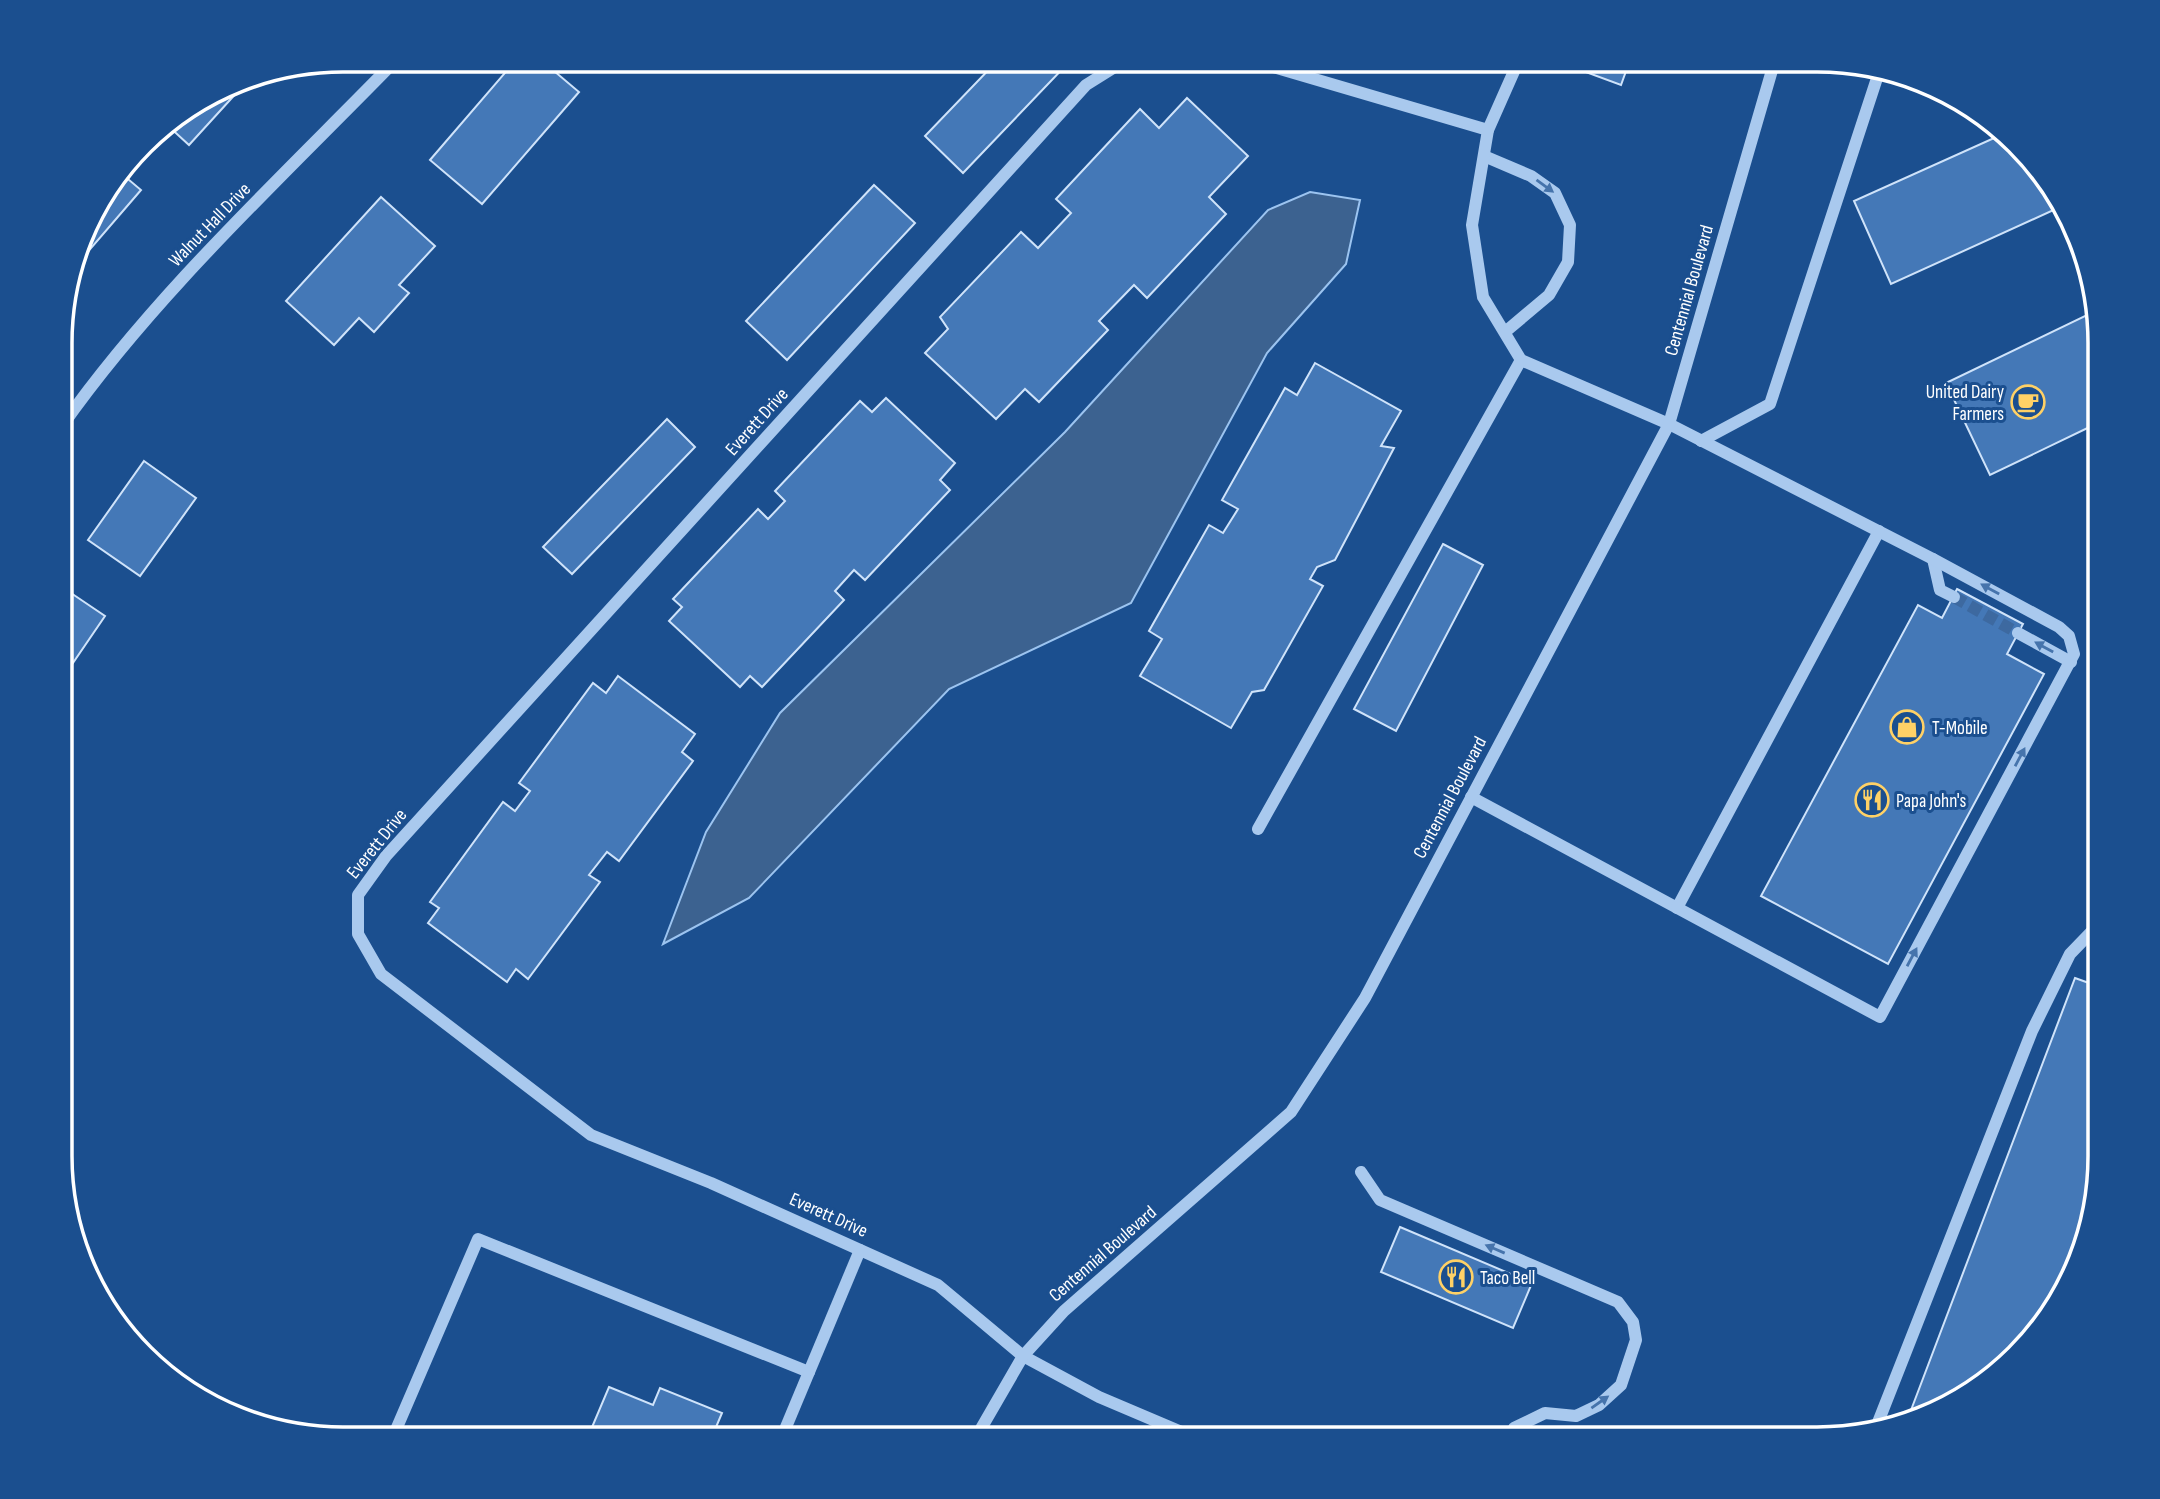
<svg xmlns="http://www.w3.org/2000/svg" width="2160" height="1499" font-family="'Sofia Sans Condensed',sans-serif">
	<rect width="100%" height="100%" fill="#1b4f8f"/>
	<!-- water -->
	<path fill="#3c6290" stroke="#9cc4f0" stroke-width="2" d="M1310,192L1360,200L1346,264L1267,353L1131,603L949,689L749,898L663,944L706,832L780,713L1065,432L1268,210Z"/>
	<!-- building -->
	<g fill="#4478b7" stroke="#cfe3fa" stroke-width="2">
		<path d="M516,60H541L579,92L482,204L430,160Z"/>
		<path d="M585,60H611L599,72Z"/>
		<path d="M998,60H1071L963,173L925,136Z"/>
		<path d="M1566,60H1630L1621,85L1564,64Z"/>
		<path d="M250,78L189,145L166,124L235,81Z"/>
		<path d="M1187,98L1248,156L1209,197L1226,214L1147,298L1134,285L1099,321L1108,330L1039,402L1025,389L996,419L925,353L948,329L940,317L1021,232L1038,248L1071,213L1056,199L1140,109L1159,128Z"/>
		<path d="M2003,134L2047,183L2058,208L1891,284L1854,201Z"/>
		<path d="M122,174L141,190L73,269L89,217Z"/>
		<path d="M874,185L915,223L787,360L746,321Z"/>
		<path d="M381,197L435,246L399,285L409,293L374,332L359,318L334,345L286,301Z"/>
		<path d="M2087,315L2100,343V422L1990,475L1946,383Z"/>
		<path d="M1315,363L1401,411L1381,446L1394,448L1335,560L1317,567L1310,579L1323,586L1264,690L1252,692L1231,728L1140,676L1162,639L1149,631L1209,525L1223,533L1238,509L1222,500L1285,388L1297,395Z"/>
		<path d="M886,398L955,463L940,480L950,490L865,580L854,570L835,591L844,600L762,687L750,676L740,687L669,621L682,607L673,599L758,509L768,519L785,501L775,491L860,401L872,412Z"/>
		<path d="M667,419L695,447L572,574L543,547Z"/>
		<path d="M144,461L196,498L140,576L88,540Z"/>
		<path d="M1443,544L1483,565L1396,731L1354,709Z"/>
		<path d="M62,587L105,616L62,679Z"/>
		<path d="M1957,589L2023,624L2007,654L2044,674L1888,964L1761,896L1918,605L1942,618Z"/>
		<path d="M618,676L695,734L682,752L693,761L619,861L607,852L589,875L600,882L528,979L516,969L507,982L428,923L439,908L430,902L503,802L515,811L530,791L519,783L593,683L606,693Z"/>
		<path d="M2075,978L2100,987V1174L2085,1248L2042,1328L1943,1410L1908,1418Z"/>
		<path d="M1400,1227L1532,1283L1513,1328L1381,1272Z"/>
		<path d="M609,1387L653,1405L660,1388L722,1413L711,1439H587Z"/>
	</g>
	<g fill="none" stroke-linecap="round" stroke-linejoin="round">
		<!-- minor-tunnel -->
		<path stroke="#3d69a0" stroke-width="12" stroke-dasharray="12 6" stroke-linecap="butt" d="M1954,597L2018,633"/>
		<!-- minor -->
		<g stroke="#a9c9ee" stroke-width="12">
			<path d="M1126,60L1086,85L386,856L358,895V934L381,974L591,1135L711,1183L938,1285L1023,1356L1099,1397L1198,1439"/>
			<path d="M1250,60L1488,130"/>
			<path d="M1484,156L1531,176L1555,193L1570,225L1568,262L1549,295L1505,332"/>
			<path d="M62,426C155,294 283,176 396,60"/>
			<path d="M1701,441L1770,404L1880,69"/>
			<path d="M1933,559L1940,590L1954,597"/>
			<path d="M2018,633L2071,662"/>
			<path d="M1471,797L1880,1017L2074,654L2069,636L2059,627L1933,559L1669,424L1521,360L1483,297L1472,225L1488,130L1519,60"/>
			<path d="M1258,829L1521,360"/>
			<path d="M1677,908L1879,531"/>
			<path d="M1361,1172L1380,1200L1618,1302L1633,1322L1636,1340L1621,1385L1599,1405L1576,1416L1545,1413L1514,1428"/>
			<path d="M1877,1425L2032,1031L2070,954L2100,923"/>
			<path d="M392,1439L478,1239L809,1372"/>
			<path d="M781,1439L860,1250"/>
			<path d="M975,1439L1023,1356L1064,1311L1291,1112L1365,998L1669,424L1775,60"/>
		</g>
	</g>
	<!-- one-way arrows -->
	<defs><path id="oneway-solid" d="M-6-.8H1V-3.2L6.5 0L1 3.2V.8H-6Z" transform="scale(1.75)"/></defs>
	<g fill="#4674ac">
		<use href="#oneway-solid" transform="translate(1545 186) rotate(36)"/>
		<use href="#oneway-solid" transform="translate(1990 589) rotate(-151)"/>
		<use href="#oneway-solid" transform="translate(2044 647) rotate(-151)"/>
		<use href="#oneway-solid" transform="translate(2020 757) rotate(-62)"/>
		<use href="#oneway-solid" transform="translate(1912 957) rotate(-62)"/>
		<use href="#oneway-solid" transform="translate(1495 1249) rotate(-157)"/>
		<use href="#oneway-solid" transform="translate(1600 1402) rotate(-35)"/>
	</g>
	<!-- icons -->
	<defs>
		<symbol id="cafe-ring" viewBox="-11 -11 22 22"><circle r="9.5" fill="#1b4f8f" stroke="#ffd166" stroke-width="1.5"/><path d="M-5.5-4.5H6V0H3Q3 3.5 0 3.5H-2.5Q-5.5 3.5-5.5 0ZM3-3.2v2h1.7v-2ZM-6 4.5H4V6H-6Z" fill="#ffd166"/></symbol>
		<symbol id="shop-ring" viewBox="-11 -11 22 22"><circle r="9.5" fill="#1b4f8f" stroke="#ffd166" stroke-width="1.5"/><path d="M-5-2.5h2.3a2.7 3.5 0 0 1 5.4 0H5L5.5 6h-11ZM-1.5-2.5h3a1.5 2.3 0 0 0-3 0Z" fill="#ffd166"/></symbol>
		<symbol id="restaurant-ring" viewBox="-11 -11 22 22"><circle r="9.5" fill="#1b4f8f" stroke="#ffd166" stroke-width="1.5"/><path d="M-5-6h1v4h1v-4h1v4h1v-4h1v5L-1.5 .5V6h-2V.5L-5-1ZM5-6V6H3V1.5H1.5Q1.5-4 5-6Z" fill="#ffd166"/></symbol>
	</defs>
	<g fill-rule="evenodd">
		<use href="#cafe-ring" x="2009" y="383" width="38" height="38"/>
		<use href="#shop-ring" x="1888" y="708" width="38" height="38"/>
		<use href="#restaurant-ring" x="1853" y="781" width="38" height="38"/>
		<use href="#restaurant-ring" x="1437" y="1258" width="38" height="38"/>
	</g>
	<g text-anchor="middle" stroke-width="6" stroke-linejoin="round" paint-order="stroke">
		<!-- street labels -->
		<g font-size="19" fill="#fff" stroke="#1b4f8f">
			<text transform="translate(209 224) rotate(-46)" y="7">Walnut Hall Drive</text>
			<text transform="translate(1688 290) rotate(-74)" y="7">Centennial Boulevard</text>
			<text transform="translate(756 421) rotate(-48)" y="7">Everett Drive</text>
			<text transform="translate(1449 797) rotate(-62)" y="7">Centennial Boulevard</text>
			<text transform="translate(376 843) rotate(-51)" y="7">Everett Drive</text>
			<text transform="translate(829 1214) rotate(24)" y="7">Everett Drive</text>
			<text transform="translate(1102 1253) rotate(-41)" y="7">Centennial Boulevard</text>
		</g>
		<!-- poi labels -->
		<g font-size="19" fill="#fff" stroke="#1b4f8f" text-anchor="start">
			<text x="2004" y="398" text-anchor="end">United Dairy<tspan x="2004" dy="22">Farmers</tspan></text>
			<text x="1932" y="734">T-Mobile</text>
			<text x="1896" y="807">Papa John's</text>
			<text x="1480" y="1284">Taco Bell</text>
		</g>
	</g>
	<!-- crop -->
	<path d="M0 0H2160V1499H0ZM343 72H1817A271 271 0 0 1 2088 343V1156A271 271 0 0 1 1817 1427H343A271 271 0 0 1 72 1156V343A271 271 0 0 1 343 72Z" fill="#1b4f8f" fill-rule="evenodd"/>
	<path fill="none" stroke="#fff" stroke-width="3.5" d="M343 72H1817A271 271 0 0 1 2088 343V1156A271 271 0 0 1 1817 1427H343A271 271 0 0 1 72 1156V343A271 271 0 0 1 343 72Z"/>
</svg>
